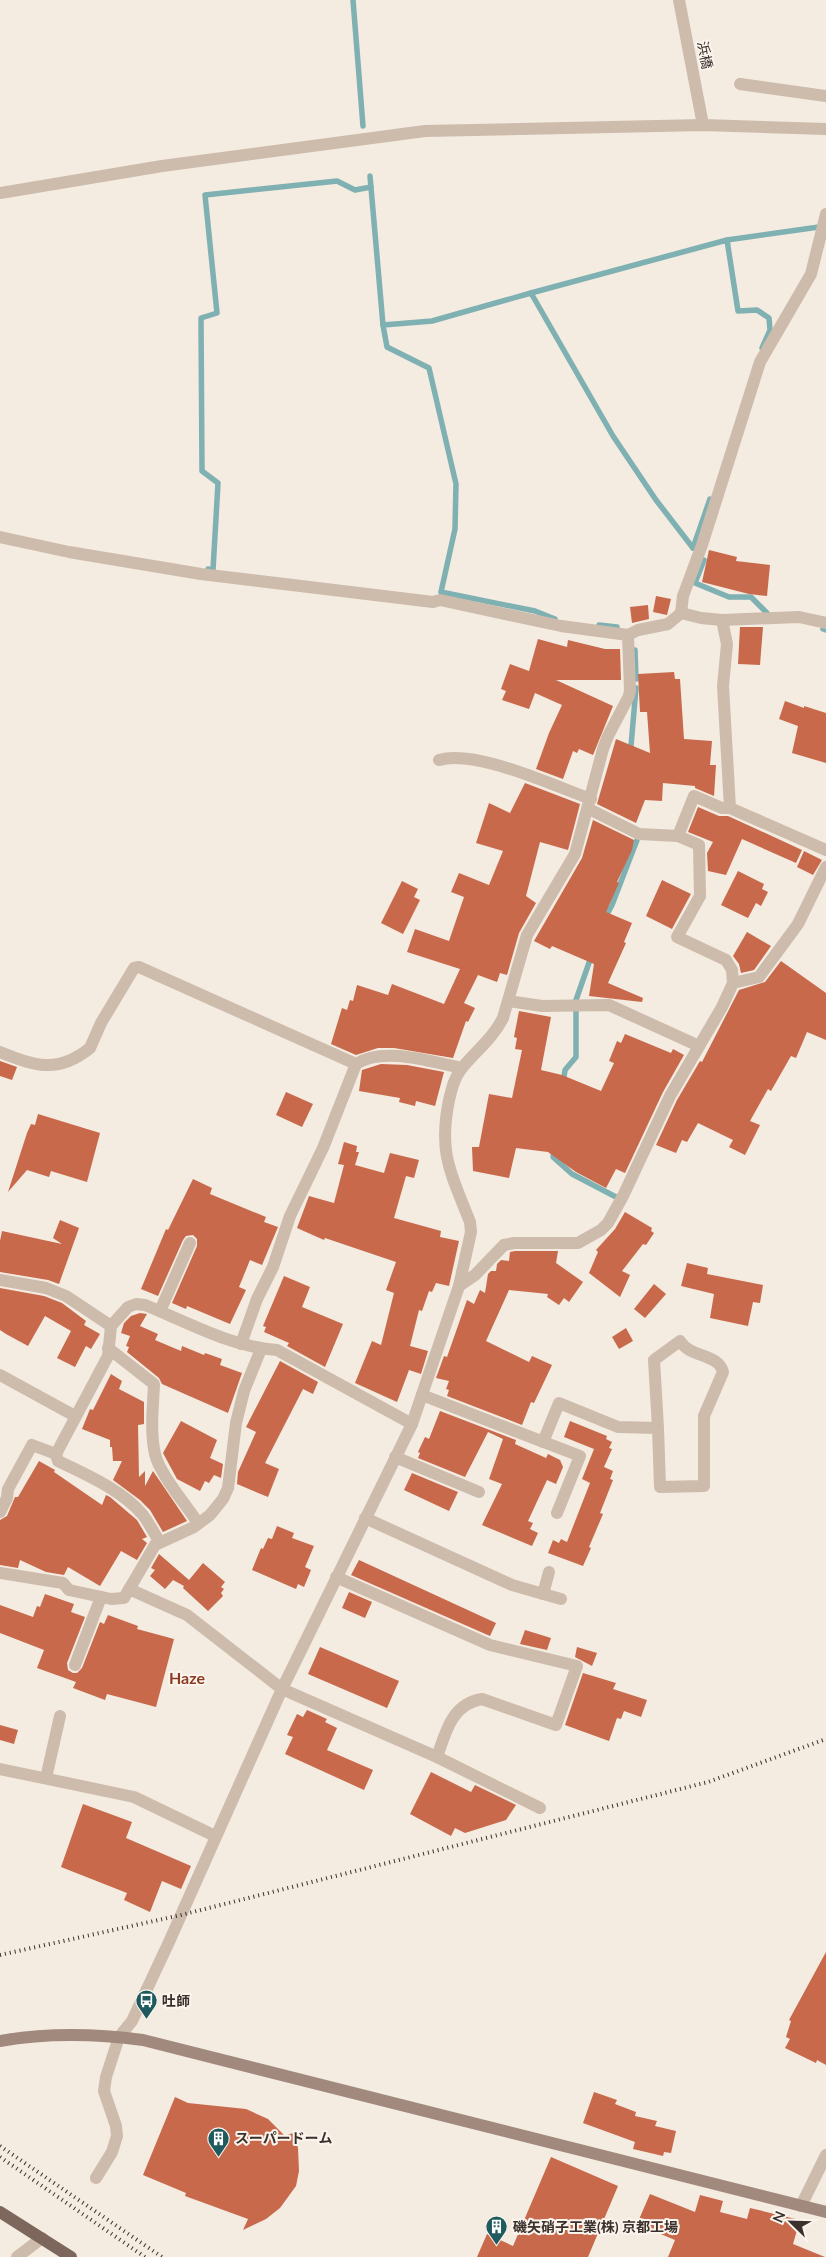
<svg xmlns="http://www.w3.org/2000/svg" width="826" height="2257" font-family="Lato,'Noto Sans JP',sans-serif">
	<rect width="100%" height="100%" fill="#f4ebe1"/>
	<g fill="none" stroke-linecap="round" stroke-linejoin="round">
		<!-- stream -->
		<g stroke="#7fb0b2" stroke-width="5.5">
			<path d="M353,0L363,126"/>
			<path d="M370,176L383,325L387,347L429,368L456,484L455,529L441,592L535,611L555,619"/>
			<path d="M727,240L819,227"/>
			<path d="M531,293L727,240L738,311L757,310L769,318L770,330L762,348"/>
			<path d="M383,325L432,321L531,293L613,436L656,500L693,548"/>
			<path d="M693,548L710,499"/>
			<path d="M704,560L695,583L729,597H751L767,613"/>
			<path d="M208,569L213,570L218,483L202,471L201,318L217,313L205,195L337,181L355,190L371,187"/>
			<path d="M599,625L617,627"/>
			<path d="M823,629L826,630"/>
			<path d="M635,650L636,679"/>
			<path d="M629,751L631,746L636,688"/>
			<path d="M604,920L612,905L637,840"/>
			<path d="M563,1084L565,1070L576,1057V1000L591,957"/>
			<path d="M554,1150L553,1157L572,1174L616,1197"/>
		</g>
	</g>
	<!-- building -->
	<g fill="#c8694b">
		<path d="M709,550L737,557L736,561L770,565L767,596L749,594L702,582Z"/>
		<path d="M656,596L671,599L667,615L653,612Z"/>
		<path d="M648,605L649,619L632,623L630,607Z"/>
		<path d="M740,627H763L760,665L738,664Z"/>
		<path d="M538,639L567,647L568,640L605,649H620L621,680H556L613,706L593,755L579,749L577,753L573,751L563,779L536,769L549,733L562,705L535,693L529,709L502,700L506,691L501,689L510,664L529,671Z"/>
		<path d="M674,672L675,679H680L684,739L712,741L710,765H716L714,796L695,788V786L663,783L662,801L645,800L636,823L597,804L599,797L616,739L650,753L647,712H640L638,674Z"/>
		<path d="M785,701L804,708V706L826,713V763L792,753L798,726L779,719Z"/>
		<path d="M525,783L580,804L568,850L540,842L526,896L536,903L519,933L507,975L500,973L497,982L478,975L464,1003L475,1008L468,1022L466,1021L453,1058L394,1048H378L356,1055L331,1044L342,1008L347,1010L350,1000L353,1001L357,985L388,995L392,984L444,1004L460,969L407,952L415,929L449,941L464,897L451,892L459,873L489,885L503,851L476,843L489,803L510,813Z"/>
		<path d="M698,807L719,816H728L802,850L796,863L742,839L726,875L708,871L707,853L713,842L688,832Z"/>
		<path d="M593,820L634,840L632,850L617,882L619,883L606,912L632,923L624,942L626,943L608,983L643,998L642,1002L589,996L594,964L552,946L550,949L534,941L582,858Z"/>
		<path d="M804,851L822,860L813,875L797,867Z"/>
		<path d="M738,871L764,884L762,889L768,892L761,906L756,903L748,918L721,905Z"/>
		<path d="M662,880L691,894L672,929L646,916Z"/>
		<path d="M402,881L418,889L414,897L420,900L403,934L381,923Z"/>
		<path d="M747,932L771,946L754,970L741,973L739,964L733,956Z"/>
		<path d="M781,961L826,993V1040L807,1032L796,1058L791,1056L771,1091L768,1089L750,1121L760,1125L745,1155L729,1147L733,1140L698,1123L687,1142L682,1140L676,1153L656,1145L677,1100L700,1061L702,1062L739,990L765,982Z"/>
		<path d="M519,1011L551,1017L541,1070L562,1075L601,1091L614,1063L609,1061L617,1041L621,1043L625,1034L671,1053L673,1049L684,1055L663,1092L625,1173L616,1169L606,1188L576,1172L548,1152L516,1148L509,1178L473,1171L472,1147H479L489,1094L512,1098L522,1050L515,1049L517,1038L514,1037Z"/>
		<path d="M0,1061L17,1067L12,1080L0,1076Z"/>
		<path d="M381,1064L407,1065L444,1072L435,1106L416,1101L415,1106L399,1102L400,1098L359,1091L362,1070Z"/>
		<path d="M286,1092L313,1104L302,1127L276,1115Z"/>
		<path d="M38,1114L100,1133L87,1182L51,1171L49,1177L27,1170L8,1192L27,1133L31,1124L35,1125Z"/>
		<path d="M344,1142L357,1146L356,1152H359L355,1165L384,1173L390,1153L419,1160L414,1178L406,1176L394,1218L441,1231L440,1237L459,1241L449,1286L436,1283L432,1292L429,1291L422,1311L419,1310L410,1346L428,1351L421,1374L409,1370L397,1402L355,1383L372,1341L381,1345L394,1293L386,1290L396,1262L325,1238L324,1240L297,1228L309,1196L334,1203L344,1165L338,1164Z"/>
		<path d="M193,1179L212,1188L210,1194L266,1217L264,1222L278,1227L262,1265L250,1260L239,1287L246,1290L230,1324L187,1306L186,1309L172,1303L197,1246V1239L193,1235L186,1236L183,1240L158,1296L141,1289L166,1229L168,1230Z"/>
		<path d="M625,1212L652,1228L651,1231L654,1233L646,1245L643,1244L622,1271L630,1275L620,1297L589,1273L598,1252L596,1250L615,1229Z"/>
		<path d="M60,1220L79,1228L59,1284L48,1280L0,1272V1241L2,1231L62,1244L53,1238Z"/>
		<path d="M515,1251H558L556,1263L583,1282L569,1302L564,1298L559,1305L547,1297L548,1294L509,1290L486,1341L529,1362L532,1356L552,1365L534,1403L531,1402L522,1425L447,1396L449,1390L446,1389L449,1381L436,1378L444,1356L447,1357L467,1300L474,1304L480,1290L485,1293L488,1274L491,1271H496L497,1264L501,1260L509,1261L510,1252Z"/>
		<path d="M687,1263L708,1268L707,1274L763,1285L760,1303L753,1302L748,1326L710,1318L714,1294L681,1286Z"/>
		<path d="M284,1276L310,1287L302,1307L343,1324L325,1367L287,1346L289,1343L264,1332L266,1327L263,1326Z"/>
		<path d="M654,1284L666,1294L645,1318L634,1309Z"/>
		<path d="M0,1288L44,1296L62,1303L86,1321L84,1325L100,1334L91,1349L86,1346L75,1367L57,1358L71,1331L45,1316L28,1346L6,1334L0,1330Z"/>
		<path d="M140,1313L147,1314L140,1326L158,1334L155,1340L181,1351L182,1346L204,1355L205,1353L222,1359L220,1365L242,1373L228,1413L162,1384L159,1378L127,1352L129,1347L126,1346L130,1336L121,1333L124,1323L131,1316Z"/>
		<path d="M626,1328L633,1341L619,1349L612,1337Z"/>
		<path d="M280,1361L318,1382L313,1394L303,1389L265,1463L279,1469L268,1497L237,1484L238,1472L256,1432L246,1427Z"/>
		<path d="M111,1374L122,1381L119,1389L144,1402V1424L138,1425L139,1477L145,1471V1486L153,1471L187,1521L163,1532L150,1510L140,1500L113,1480L122,1461H113L112,1447H110V1440L82,1429L90,1409L93,1410Z"/>
		<path d="M440,1411L516,1440L515,1444L546,1458L548,1454L560,1460L563,1467L556,1484L547,1480L528,1521L533,1523L530,1529L538,1533L532,1546L482,1525L502,1484L489,1479L503,1439L488,1432L465,1477L418,1458L420,1453L418,1452L425,1437L429,1439Z"/>
		<path d="M181,1421L217,1440L210,1458L223,1464L221,1478L214,1475L209,1483L205,1481L200,1491L177,1479L163,1453Z"/>
		<path d="M570,1421L607,1436L606,1439L612,1442L609,1448L612,1449L604,1467L613,1471L610,1479L613,1480L600,1513L603,1514L589,1547L591,1548L583,1566L548,1553L553,1540L559,1543L561,1539L567,1542L590,1483L582,1479L594,1449L564,1437Z"/>
		<path d="M39,1461L55,1470L54,1472L102,1505L106,1495L110,1497L137,1520L147,1537L142,1539L147,1543L137,1560L121,1551L100,1586L68,1567L64,1575L46,1572L20,1560L18,1568L0,1565V1520L7,1516L15,1497H18Z"/>
		<path d="M412,1473L458,1492L449,1511L404,1490Z"/>
		<path d="M277,1526L294,1533L292,1538L314,1546L305,1567L311,1570L304,1587L298,1584L296,1589L252,1570L261,1548L263,1549L268,1538L272,1539Z"/>
		<path d="M159,1554L189,1580L203,1563L225,1582L221,1587L224,1589L221,1593L223,1596L208,1611L183,1588L184,1586L173,1580L165,1589L150,1576L155,1570L151,1568Z"/>
		<path d="M359,1560L496,1623L490,1636L351,1575Z"/>
		<path d="M349,1592L372,1602L365,1618L342,1608Z"/>
		<path d="M45,1594L74,1604L71,1612L85,1617L67,1663L68,1670L73,1673H77L82,1668L100,1622L104,1624L108,1615L138,1626L137,1629L174,1639L156,1707L107,1694L105,1700L73,1688L76,1682L37,1668L44,1650L0,1633V1605L33,1617L37,1606L40,1607Z"/>
		<path d="M525,1630L551,1638L547,1650L520,1644Z"/>
		<path d="M320,1647L399,1681L387,1708L308,1674Z"/>
		<path d="M577,1647L597,1653L592,1666L575,1657Z"/>
		<path d="M583,1673L616,1683L613,1689L647,1700L641,1717L624,1711L621,1719L617,1718L609,1741L565,1725Z"/>
		<path d="M307,1710L327,1719L325,1722L337,1728L327,1750L373,1770L364,1790L285,1754L293,1737L287,1735L297,1714L303,1717Z"/>
		<path d="M0,1725L18,1730L14,1744L0,1740Z"/>
		<path d="M431,1772L471,1792L475,1785L516,1805L506,1820L465,1833L455,1828L451,1836L410,1814Z"/>
		<path d="M83,1804L132,1822L126,1838L191,1866L181,1889L162,1881L150,1912L124,1900L127,1893L61,1867Z"/>
		<path d="M826,1952V2065L817,2060L816,2063L785,2048L790,2039L786,2037L791,2021L789,2020Z"/>
		<path d="M594,2092L617,2100L615,2104L636,2112L635,2116L657,2121L655,2126L676,2131L671,2153L664,2152L663,2156L633,2149L635,2142L583,2123Z"/>
		<path d="M175,2097L188,2103L246,2109L268,2119L285,2136L293,2133L298,2148L299,2171L296,2186L280,2208L266,2219L243,2230L248,2219L185,2196L186,2193L143,2175Z"/>
		<path d="M551,2157L618,2186L588,2257H477L487,2234L513,2246Z"/>
		<path d="M650,2194L695,2212L700,2195L723,2201L720,2212L747,2219L750,2208L800,2220L793,2244L825,2257H668L675,2240L637,2224Z"/>
	</g>
	<g fill="none" stroke-linecap="round" stroke-linejoin="round">
		<!-- street -->
		<g stroke="#cdbbac" stroke-width="12">
			<path d="M679,0L703,125"/>
			<path d="M740,84L826,96"/>
			<path d="M0,193L162,166L425,131L703,125L826,129"/>
			<path d="M0,537L69,552L201,574L433,602L440,600L561,626L628,635L638,630L668,624L681,613L683,596L702,545L760,362L811,274L826,214"/>
			<path d="M681,613L701,618L722,620L799,617L826,623"/>
			<path d="M722,620L727,644L723,686L730,808L826,850"/>
			<path d="M439,760C476,749 554,786 591,799"/>
			<path d="M589,809L639,834L678,836L699,845L700,896L677,937L726,960L732,970L733,983"/>
			<path d="M678,836L694,796L722,808H730"/>
			<path d="M508,1001L542,1006L609,1005L699,1046"/>
			<path d="M0,1052C35,1066 58,1074 90,1048L101,1023L134,968L139,967L356,1064"/>
			<path d="M0,1280L46,1288L66,1296L111,1326"/>
			<path d="M459,1286L475,1275L504,1245L514,1243H578L601,1230L608,1223L623,1196L670,1096L722,1007L733,983L759,977L798,924L826,867"/>
			<path d="M160,1311L190,1243"/>
			<path d="M241,1344L257,1299L273,1267L290,1216L323,1148L356,1064C384,1046 431,1062 462,1068"/>
			<path d="M108,1348L154,1384C153,1407 150,1432 155,1454C159,1473 187,1506 198,1523"/>
			<path d="M0,1375L75,1416"/>
			<path d="M422,1395L580,1456L557,1513"/>
			<path d="M543,1442L559,1403L618,1427L658,1428L654,1360L680,1341C690,1358 718,1353 723,1372L704,1416V1486L660,1487L658,1428"/>
			<path d="M56,1454L58,1461C87,1475 122,1490 143,1515C149,1523 154,1533 159,1541"/>
			<path d="M395,1457L479,1492"/>
			<path d="M0,1512L7,1498L8,1489L32,1445L56,1454L108,1356L111,1326L128,1307L136,1304L145,1305C187,1322 231,1347 277,1350L412,1424"/>
			<path d="M365,1518L512,1585L561,1599"/>
			<path d="M0,1573L63,1583L69,1590L111,1599L124,1598L155,1545L194,1527L210,1515L223,1499L228,1488L236,1423L244,1391L261,1349"/>
			<path d="M336,1577L490,1645L577,1666L556,1725L482,1699C452,1704 446,1731 437,1757"/>
			<path d="M129,1589L187,1615L282,1689L437,1757L540,1808"/>
			<path d="M543,1594L549,1572"/>
			<path d="M75,1665L101,1597"/>
			<path d="M0,1769L134,1797L215,1836"/>
			<path d="M46,1778L60,1716"/>
			<path d="M96,2178L112,2152L117,2136L116,2126L104,2091L106,2077L119,2037L132,2021L169,1942L282,1689L412,1424L459,1286L471,1232L470,1222C451,1173 438,1154 449,1100C452,1088 454,1078 462,1068C476,1051 493,1038 503,1018L527,935L575,854L603,749L608,736L629,696L630,690L628,635"/>
			<path d="M801,2206L826,2155"/>
			<path d="M17,2257L42,2238"/>
		</g>
		<!-- secondary -->
		<path stroke="#a18a7d" stroke-width="12" d="M0,2041C46,2033 97,2034 143,2040L826,2212"/>
		<!-- primary -->
		<path stroke="#7d675c" stroke-width="12" d="M0,2212L71,2257"/>
		<!-- rail -->
		<g stroke="#3b302b" stroke-width="4" stroke-dasharray="1 4" stroke-linecap="butt">
			<path d="M0,1955L181,1915L708,1782L826,1739"/>
			<path d="M0,2146L162,2257"/>
			<path d="M0,2157L145,2257"/>
		</g>
	</g>
	<!-- icons -->
	<defs>
		<symbol id="bus-pin" viewBox="-11 -11 22 30"><path d="M0 17L-7.5 6A9.5 9.5 0 1 1 7.5 6Z" fill="#1f5a5e" stroke="#fbf5ee"/><path d="M-5-6H5V4H4V6H2V4H-2V6H-4V4H-5ZM-3.5-4V0h7V-4ZM-3.5 1.2v1.5H-2V1.2ZM2 1.2v1.5H3.5V1.2Z" fill="#fff"/></symbol>
		<symbol id="building-pin" viewBox="-11 -11 22 30"><path d="M0 17L-7.5 6A9.5 9.5 0 1 1 7.5 6Z" fill="#1f5a5e" stroke="#fbf5ee"/><path d="M-4-6H4V6H1V3H-1V6H-4ZM-2.5-4.3h1.7v1.8h-1.7ZM.8-4.3h1.7v1.8H.8ZM-2.5-1h1.7V.8h-1.7ZM.8-1h1.7V.8H.8Z" fill="#fff"/></symbol>
	</defs>
	<g fill-rule="evenodd">
		<use href="#bus-pin" x="134" y="1988" width="25" height="34"/>
		<use href="#building-pin" x="206" y="2126" width="25" height="34"/>
		<use href="#building-pin" x="484" y="2214" width="25" height="34"/>
	</g>
	<g text-anchor="middle" stroke-width="4" stroke-linejoin="round" paint-order="stroke">
		<!-- street labels -->
		<g font-size="14" fill="#3b302b" stroke="#fbf5ee">
			<text transform="translate(705 55) rotate(79)" y="5">浜橋</text>
		</g>
		<!-- poi labels -->
		<g font-size="14" font-weight="bold" fill="#3b302b" stroke="#fbf5ee" text-anchor="start">
			<text x="162" y="2006">吐師</text>
			<text x="235" y="2143">スーパードーム</text>
			<text x="513" y="2232">磯矢硝子工業(株) 京都工場</text>
		</g>
		<!-- quarter labels -->
		<g font-size="16" font-weight="bold" fill="#8c3b22" stroke="#fbf5ee">
			<text x="187" y="1684">Haze</text>
		</g>
	</g>
	<!-- north arrow -->
	<g transform="translate(791 2222) rotate(293)" stroke="#fbf5ee" stroke-width="4" paint-order="stroke">
	<path d="M0-4L9 19L0 12L-9 19Z" fill="#3b302b"/>
	<text y="-8" font-size="14" font-weight="bold" text-anchor="middle" fill="#3b302b">N</text>
	</g>
</svg>
